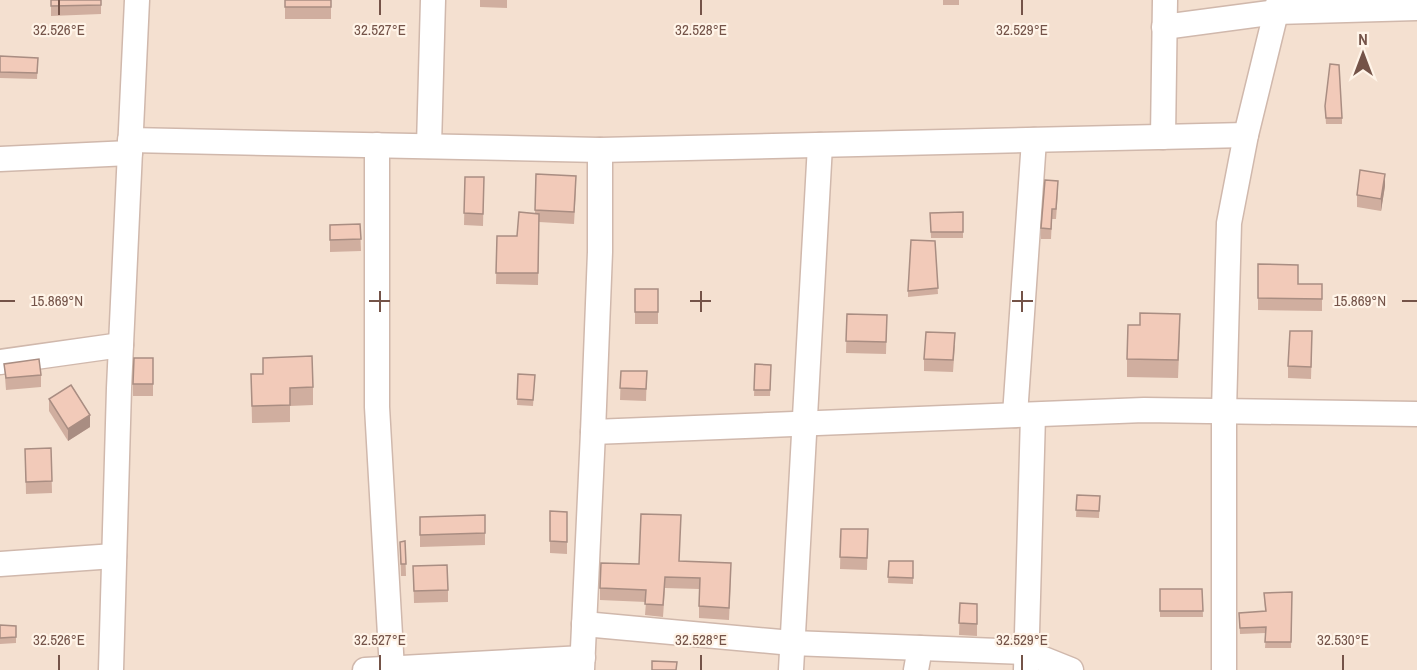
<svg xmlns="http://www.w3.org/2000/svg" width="1417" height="670" font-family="'Archivo Narrow',sans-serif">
	<rect width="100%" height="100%" fill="#fcefe2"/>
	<!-- residential -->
	<rect fill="#f4e0d0" x="0" y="0" width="1417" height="670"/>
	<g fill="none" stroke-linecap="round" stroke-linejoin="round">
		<defs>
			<g id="minor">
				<path d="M1164,27L1276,12L1417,8"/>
				<path d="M1163,137L1165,0"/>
				<path d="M130,140L600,150L1246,135L1279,0"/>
				<path d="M377,145V407L392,670"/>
				<path d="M429,146L433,0"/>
				<path d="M600,150V252L593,432L1144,410L1417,414"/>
				<path d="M0,159L130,153"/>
				<path d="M0,362L121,345"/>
				<path d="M1015,415L1034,140"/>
				<path d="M0,564L114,556"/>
				<path d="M584,624L792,643L1026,652L1071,670"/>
				<path d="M111,670L119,388L137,0"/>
				<path d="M365,670L583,658"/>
				<path d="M582,670L593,432"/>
				<path d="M791,670L820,145"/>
				<path d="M916,670L920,648"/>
				<path d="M1026,670L1033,415"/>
				<path d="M1224,670V411L1229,223L1246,135"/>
			</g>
		</defs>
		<!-- minor casing -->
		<use href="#minor" stroke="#d0b8ac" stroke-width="27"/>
		<!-- minor -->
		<use href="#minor" stroke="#fff" stroke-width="24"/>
	</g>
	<!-- wall -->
	<g fill="#d0ae9f">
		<path d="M51,0H101V14L51,16Z"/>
		<rect x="285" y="0" width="46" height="19"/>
		<path d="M480,0H507V8L480,7Z"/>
		<rect x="943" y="0" width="16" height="5"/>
		<path d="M0,56L38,58L37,79L0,78Z"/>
		<path d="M1325,106L1342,118V124H1326Z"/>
		<path d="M536,174L576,188L574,224L539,222L538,285L496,284L497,236H517L535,214Z"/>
		<path d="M465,177H484L483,226L464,225Z"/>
		<path d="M1385,186L1381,211L1357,207V195Z"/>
		<path d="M1058,191L1056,219H1052L1051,239H1041V228Z"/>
		<path d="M963,212V238H931L930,213Z"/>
		<path d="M360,224L361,251L330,252V225Z"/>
		<path d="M935,241L938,294L908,297V291Z"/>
		<path d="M1258,264L1298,284H1322V311L1258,310Z"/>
		<rect x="635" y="289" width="23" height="35"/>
		<path d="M847,314L887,315L886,354L846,353Z"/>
		<path d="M1180,331L1178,378L1127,377V359Z"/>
		<path d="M1312,343L1311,379L1288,378V366Z"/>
		<path d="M955,345L953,372L924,371V359Z"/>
		<path d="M153,358V396H133V384Z"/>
		<path d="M263,358L313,387V405L290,406V422L252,423L251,374H263Z"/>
		<path d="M4,364L41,375V387L6,390Z"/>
		<path d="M755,364L771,365L770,396H754Z"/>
		<path d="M621,371H647L646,401L620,400Z"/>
		<path d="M518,374L535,375L533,406L517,405Z"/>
		<path d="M49,399L90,427L68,441L49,411Z"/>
		<path d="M51,448L52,493L26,494L25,449Z"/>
		<path d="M1077,495L1100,496L1099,518L1076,517Z"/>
		<path d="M550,511L567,512V554L550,553Z"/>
		<path d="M485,515V545L420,547V517Z"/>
		<path d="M841,529H868L867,570L840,569Z"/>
		<path d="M405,541L406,576H401L400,542Z"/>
		<path d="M679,561L731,575L729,620L699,618V589L665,588L663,617L645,615L646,602L600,600V588L639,564Z"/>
		<path d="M889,561H913V584L888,583Z"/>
		<path d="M413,566L448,590V602L414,603Z"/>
		<path d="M1160,589H1202L1203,617H1160Z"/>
		<path d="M1292,592L1291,648H1265L1266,633L1240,634L1239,613L1265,611L1264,593Z"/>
		<path d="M960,603L977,604V636L959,635Z"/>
		<path d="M0,625L16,626V643L0,644Z"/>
	</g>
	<!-- shaded-wall -->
	<g fill="#a98d82">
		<path d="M1385,174V186L1381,211V199Z"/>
		<path d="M90,415V427L68,441V429Z"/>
	</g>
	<!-- building -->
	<g fill="#f2cab9" stroke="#a98d82" stroke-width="1.5">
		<path d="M51,0H101V5L51,6Z"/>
		<rect x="285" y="0" width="46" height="7"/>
		<path d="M0,56L38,58L37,73L0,72Z"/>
		<path d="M1330,64L1339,65L1342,118H1326L1325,106Z"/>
		<path d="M1360,170L1385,174L1381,199L1357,195Z"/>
		<path d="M536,174L576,176L574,212L535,210Z"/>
		<path d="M465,177H484L483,214L464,213Z"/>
		<path d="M1045,180L1058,181L1056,209H1052L1051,229L1041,228Z"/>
		<path d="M519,212L539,214L538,273H496L497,236H517Z"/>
		<path d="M963,212V232H931L930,213Z"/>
		<path d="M360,224L361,239L330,240V225Z"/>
		<path d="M911,240L935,241L938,288L908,291Z"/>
		<path d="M1258,264L1298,265V284H1322V299L1258,298Z"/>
		<rect x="635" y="289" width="23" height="23"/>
		<path d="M1140,313L1180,314L1178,360L1127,359L1128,325H1140Z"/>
		<path d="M847,314L887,315L886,342L846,341Z"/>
		<path d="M1290,331H1312L1311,367L1288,366Z"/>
		<path d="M926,332L955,333L953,360L924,359Z"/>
		<path d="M312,356L313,387L290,388V405L252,406L251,374H263V358Z"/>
		<path d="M134,358H153V384H133Z"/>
		<path d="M39,359L41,375L6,378L4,364Z"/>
		<path d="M755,364L771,365L770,390H754Z"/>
		<path d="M621,371H647L646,389L620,388Z"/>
		<path d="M518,374L535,375L533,400L517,399Z"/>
		<path d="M71,385L90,415L68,429L49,399Z"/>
		<path d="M51,448L52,481L26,482L25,449Z"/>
		<path d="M1077,495L1100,496L1099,511L1076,510Z"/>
		<path d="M550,511L567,512V542L550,541Z"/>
		<path d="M641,514L681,515L679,561L731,563L729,608L699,606L700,578L665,577L663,605L645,604L646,590L600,588L601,563L639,564Z"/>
		<path d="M485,515V533L420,535V517Z"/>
		<path d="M841,529H868L867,558L840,557Z"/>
		<path d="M405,541L406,564H401L400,542Z"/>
		<path d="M889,561H913V578L888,577Z"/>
		<path d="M447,565L448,590L414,591L413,566Z"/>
		<path d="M1160,589H1202L1203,611H1160Z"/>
		<path d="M1292,592L1291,642H1265L1266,627L1240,628L1239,613L1266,611L1264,593Z"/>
		<path d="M960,603L977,604V624L959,623Z"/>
		<path d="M0,625L16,626V637L0,638Z"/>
		<path d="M652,661L677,662L676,670H652Z"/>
	</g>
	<!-- ticks -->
	<path fill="none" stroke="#745348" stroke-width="2" d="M59,0V15M380,0V15M701,0V15M1022,0V15M380,291V312M701,291V312M1022,291V312M0,301H15M369,301H390M690,301H711M1012,301H1033M1402,301H1417M59,655V670M380,655V670M701,655V670M1022,655V670M1343,655V670"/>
	<g font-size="15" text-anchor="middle" fill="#745348" stroke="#fff4e8" stroke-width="4.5" stroke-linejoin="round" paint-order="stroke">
		<text x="59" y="35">32.526°E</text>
		<text x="380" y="35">32.527°E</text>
		<text x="701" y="35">32.528°E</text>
		<text x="1022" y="35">32.529°E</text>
		<text x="57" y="306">15.869°N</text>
		<text x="1360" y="306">15.869°N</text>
		<text x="59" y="645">32.526°E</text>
		<text x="380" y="645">32.527°E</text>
		<text x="701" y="645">32.528°E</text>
		<text x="1022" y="645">32.529°E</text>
		<text x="1343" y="645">32.530°E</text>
	</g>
	<!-- north arrow -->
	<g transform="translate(1363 54)" stroke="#fff4e8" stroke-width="4.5" paint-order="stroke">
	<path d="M0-4.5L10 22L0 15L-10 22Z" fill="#745348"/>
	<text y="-9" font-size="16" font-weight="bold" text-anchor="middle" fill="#745348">N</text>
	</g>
</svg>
